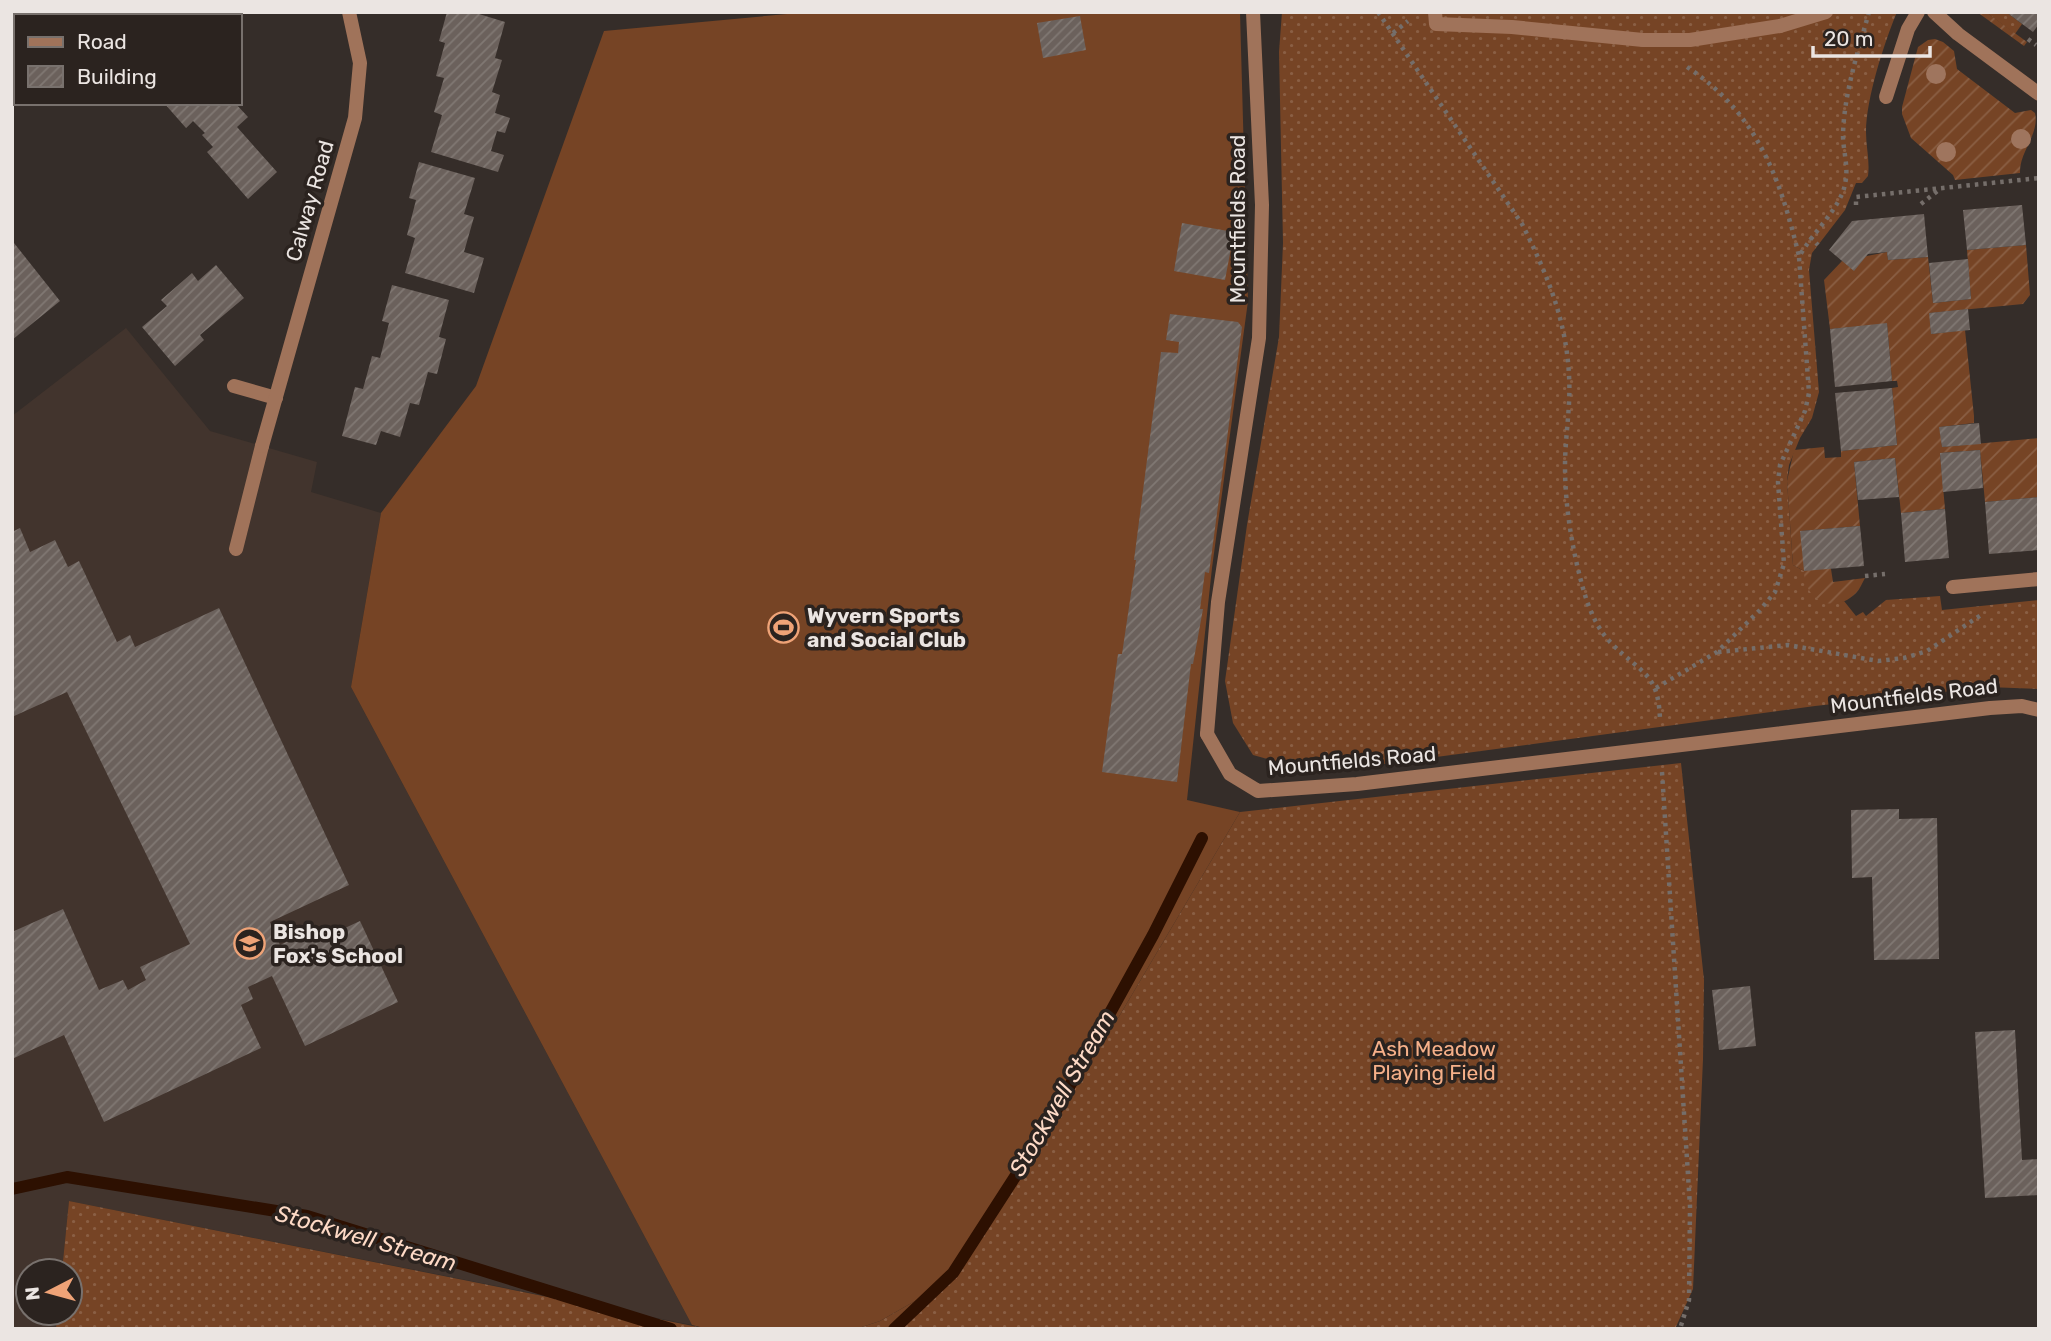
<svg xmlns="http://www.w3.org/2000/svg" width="2051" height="1341" font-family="Rubik,sans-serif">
	<defs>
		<pattern id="grass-dots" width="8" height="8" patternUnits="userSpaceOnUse" patternTransform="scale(1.75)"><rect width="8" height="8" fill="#764425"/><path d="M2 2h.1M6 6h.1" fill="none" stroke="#8a5f44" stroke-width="1.8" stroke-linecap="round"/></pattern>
		<pattern id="garden-furrows" width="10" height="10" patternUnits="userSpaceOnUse" patternTransform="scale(1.75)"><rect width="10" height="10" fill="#764425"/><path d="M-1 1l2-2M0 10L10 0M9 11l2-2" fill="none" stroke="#8a5f44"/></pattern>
		<pattern id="building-hatch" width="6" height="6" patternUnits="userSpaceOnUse" patternTransform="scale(1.75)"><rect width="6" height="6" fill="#6b615c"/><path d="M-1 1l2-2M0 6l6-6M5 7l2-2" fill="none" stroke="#807873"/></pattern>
	</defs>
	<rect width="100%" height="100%" fill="#352d29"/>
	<!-- built -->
	<path fill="#42342d" d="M126,328L210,431L317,462L311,492L381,513L351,687L692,1325L69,1201L62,1271H28V1313H57L56,1329H12V416Z"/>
	<!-- grass -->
	<g fill="url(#grass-dots)">
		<path d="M1282,12H1897C1884,43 1866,99 1866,132C1866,147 1870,161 1868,176L1862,183H1856L1845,210L1812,253L1809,270L1819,392L1812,418L1800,438L1789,465L1787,481L1793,565L1804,571L1836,603L1844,601L1856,616L1863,612L1866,616L1886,600L1940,596L1942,610L2039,600V689L1988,687L1815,706L1317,773L1253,755L1233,723L1225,681L1247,525L1279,337L1283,243L1279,52Z"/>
		<path d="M1986,12H2006L2022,24L2015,34Z"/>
		<path d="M1681,763L1704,980L1703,1059L1693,1289L1675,1329H856L880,1321L950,1281L1101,1047L1240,812Z"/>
		<path d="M69,1201L708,1329H56L57,1313H70V1271H62Z"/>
	</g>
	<!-- garden -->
	<g fill="url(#garden-furrows)">
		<path d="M1977,12H1986L2027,42L2024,46Z"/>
		<path d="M1935,39L1943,42L1954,51L1957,69L2015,113L2031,110L2035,113C2040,134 2019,152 2020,173L1955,180L1953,175L1911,138L1902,114V107L1918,47L1928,40Z"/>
		<path d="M2026,245L2030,295L2023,304L1930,313L1931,334L1965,330L1974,416V423L1940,427L1942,447L2039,438V497L1985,502L1980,450L1940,453L1945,509L1901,513L1895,458L1854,462L1860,526L1801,531L1831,569L1833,582L1865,578C1862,583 1860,589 1856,593C1834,615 1804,601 1804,571L1793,565L1787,481L1794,450L1824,447L1825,458L1841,457V451L1897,445L1892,388L1898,387L1897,381H1892L1887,324L1830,329L1824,280L1842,261L1887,252L1888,260L1928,257L1933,303L1971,299L1967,250Z"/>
	</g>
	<!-- pitch -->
	<path fill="#764425" d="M809,12H1240L1248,301L1212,568L1187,800L1240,812L1101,1047L950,1281L880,1321L856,1329H708L692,1325L351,687L381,513L476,386L604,31Z"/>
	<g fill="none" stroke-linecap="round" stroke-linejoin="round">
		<!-- stream -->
		<g stroke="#2d1001" stroke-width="12">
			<path d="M12,1189L67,1177L307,1216L671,1329"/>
			<path d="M894,1329L953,1273L1047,1127L1153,935L1202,838"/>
		</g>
	</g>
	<!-- building -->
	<g fill="url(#building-hatch)">
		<path d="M33,12H100L96,16H47L45,14L36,16Z"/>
		<path d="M447,12H480L479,14L505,22L495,58L502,60L492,92L500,95L495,113L510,118L505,133L497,131L491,151L504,155L498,172L431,152L442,115L434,112L444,78L436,76L445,43L439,41Z"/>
		<path d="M2006,12H2039V24L2033,32Z"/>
		<path d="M1080,16L1086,50L1043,58L1037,23Z"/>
		<path d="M164,103H235L248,117L237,127L277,172L248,199L207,152L213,147L202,135L205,133L193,121L186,128Z"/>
		<path d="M419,162L475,178L464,214L474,217L464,252L484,258L474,293L405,273L415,238L407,235L416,200L409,198Z"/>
		<path d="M2022,205L2026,245L1967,250L1963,210Z"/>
		<path d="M1924,214L1928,257L1888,260L1887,252L1868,254L1854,271L1829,250L1852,221Z"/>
		<path d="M1182,223L1234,232L1225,280L1174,271Z"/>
		<path d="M14,243L60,301L12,340V245Z"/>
		<path d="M1968,259L1971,299L1933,303L1929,263Z"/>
		<path d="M216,265L244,298L200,335L204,340L175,366L142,327L167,306L161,300L192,273L198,281Z"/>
		<path d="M392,285L449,300L439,337L446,339L437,374L428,372L419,405L410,403L400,437L381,431L376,445L342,436L355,387L363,389L372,356L380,358L389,323L382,321Z"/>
		<path d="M1968,309L1970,330L1931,334L1929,313Z"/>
		<path d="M1170,314L1238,322L1242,327L1209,573L1205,572L1200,609H1203L1193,664H1191L1177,782L1102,772L1118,654H1122L1136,560H1134L1161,352L1178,353L1179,342L1166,340Z"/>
		<path d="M1887,323L1892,381L1835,387L1830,329Z"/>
		<path d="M1892,388L1897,445L1841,451L1835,393Z"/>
		<path d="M1979,423L1981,444L1942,447L1939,427Z"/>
		<path d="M1980,450L1983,488L1943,492L1940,453Z"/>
		<path d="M1895,458L1899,497L1858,500L1854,462Z"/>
		<path d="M2039,497V550L1989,554L1985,502Z"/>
		<path d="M1945,509L1949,558L1905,562L1901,513Z"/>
		<path d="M1860,526L1864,566L1804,571L1800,531Z"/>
		<path d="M20,528L30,552L55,540L68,567L79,561L117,642L130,635L135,647L219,608L349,885L270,922L280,945L313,929L319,940L360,921L398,1002L305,1046L272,976L248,987L253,999L241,1005L261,1048L104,1122L64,1035L12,1059V932L63,909L99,990L123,980L128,990L146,980L140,967L190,944L67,692L12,717V532Z"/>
		<path d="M1899,809V819L1937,818L1939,959L1874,960L1872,877L1852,878L1851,810Z"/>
		<path d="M1750,986L1756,1046L1719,1050L1712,990Z"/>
		<path d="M2015,1030L2022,1160L2039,1159V1195L1985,1198L1975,1032Z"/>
	</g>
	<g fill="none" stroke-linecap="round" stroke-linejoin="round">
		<!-- path -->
		<g stroke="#756e6a" stroke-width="4.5" stroke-dasharray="3.5 5" stroke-linecap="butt">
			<path d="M1378,12L1522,224C1547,274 1566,319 1569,375C1571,406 1565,436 1565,466C1565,503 1571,542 1580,577C1586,601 1594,626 1612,644C1642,674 1659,673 1660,721"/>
			<path d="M1393,33L1408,21"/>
			<path d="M2028,39L2036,45"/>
			<path d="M1687,67C1758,114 1780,178 1799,256"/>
			<path d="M1921,204L1940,189"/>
			<path d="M1856,205V197L2039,178"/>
			<path d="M1810,237L1818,245"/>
			<path d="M1865,576L1885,574"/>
			<path d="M1718,652L1788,645L1878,661L1904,658L1927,651L1984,613"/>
			<path d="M1656,688L1717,652L1760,610L1775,592L1784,564L1778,482L1780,465L1805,411L1809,393L1799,257C1811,234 1841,208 1845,184C1849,167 1843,151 1843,135C1844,93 1858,52 1869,12"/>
			<path d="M1662,772L1690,1206L1689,1300L1680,1329"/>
		</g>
		<!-- lane -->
		<g stroke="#a0735a" stroke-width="14">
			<path d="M1435,12L1436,24L1512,27L1643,40H1690L1780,26L1826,12"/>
			<path d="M236,549L262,446"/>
			<path d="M1207,734L1230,774L1258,791L1357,784L1990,708L2022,706L2039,710"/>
		</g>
		<!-- street -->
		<g stroke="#a0735a" stroke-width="14">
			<path d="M1934,12L1958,34L2039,94"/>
			<path d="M1886,97L1908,29L1918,12"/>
			<path d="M234,386L276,398"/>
			<path d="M262,446L355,118L360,63L349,12"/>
			<path d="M1953,587L2039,579"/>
			<path d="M1207,734L1218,602L1259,338L1262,205L1253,12"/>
		</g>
	</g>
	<!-- trees -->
	<g fill="#9f755e">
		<circle cx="1936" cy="74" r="10"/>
		<circle cx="2021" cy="139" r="10"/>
		<circle cx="1946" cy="152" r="10"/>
	</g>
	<!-- icons -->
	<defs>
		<symbol id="stadium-ring" viewBox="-11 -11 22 22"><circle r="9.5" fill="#2b231f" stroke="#efa377" stroke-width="1.5"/><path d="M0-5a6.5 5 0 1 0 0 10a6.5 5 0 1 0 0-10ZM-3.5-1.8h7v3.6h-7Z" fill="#efa377"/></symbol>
		<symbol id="school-ring" viewBox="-11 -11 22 22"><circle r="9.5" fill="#2b231f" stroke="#efa377" stroke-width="1.5"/><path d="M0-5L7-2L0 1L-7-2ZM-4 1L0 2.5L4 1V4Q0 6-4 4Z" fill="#efa377"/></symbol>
	</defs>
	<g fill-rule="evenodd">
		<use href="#stadium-ring" x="766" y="610" width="35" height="35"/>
		<use href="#school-ring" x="232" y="926" width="35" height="35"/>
	</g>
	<g text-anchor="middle" stroke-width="7" stroke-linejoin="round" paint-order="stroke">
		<!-- street labels -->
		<g font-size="21" fill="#ebe5e2" stroke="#2b231f">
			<text transform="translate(310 201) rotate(-74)" y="7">Calway Road</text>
			<text transform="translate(1238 219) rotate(-90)" y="7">Mountfields Road</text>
			<text transform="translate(1914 696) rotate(-7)" y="7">Mountfields Road</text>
			<text transform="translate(1352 761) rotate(-5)" y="7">Mountfields Road</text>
		</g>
		<!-- poi labels -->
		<g font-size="21" font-weight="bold" fill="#ebe5e2" stroke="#2b231f" text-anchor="start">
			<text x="807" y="623">Wyvern Sports<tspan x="807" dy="24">and Social Club</tspan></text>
			<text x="273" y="939">Bishop<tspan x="273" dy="24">Fox's School</tspan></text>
		</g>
		<!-- park labels -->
		<g font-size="21" fill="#f6b089" stroke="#2b231f">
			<text x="1434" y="1056">Ash Meadow<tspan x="1434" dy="24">Playing Field</tspan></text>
		</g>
		<!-- water labels -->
		<g font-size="23" font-style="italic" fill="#fedac6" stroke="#2b231f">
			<text transform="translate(1062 1093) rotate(-60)" y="8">Stockwell Stream</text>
			<text transform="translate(366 1238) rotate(16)" y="8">Stockwell Stream</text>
		</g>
	</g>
	<!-- border -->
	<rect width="2051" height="1341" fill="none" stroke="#ebe5e2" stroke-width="28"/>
	<!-- legend -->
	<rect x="14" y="14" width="228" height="91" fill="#2b231f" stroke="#78716d" stroke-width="2"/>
	<rect x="28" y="37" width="35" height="10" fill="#a0735a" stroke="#78716d" stroke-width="2"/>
	<text x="77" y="49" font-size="21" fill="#ebe5e2">Road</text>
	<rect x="28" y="66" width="35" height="21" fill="url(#building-hatch)" stroke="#78716d" stroke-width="2"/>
	<text x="77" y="84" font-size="21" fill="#ebe5e2">Building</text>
	<!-- north arrow -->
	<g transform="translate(49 1292) rotate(264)"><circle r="33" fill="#2b231f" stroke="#78716d" stroke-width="2"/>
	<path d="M0-5L12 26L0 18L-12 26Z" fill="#efa377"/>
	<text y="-10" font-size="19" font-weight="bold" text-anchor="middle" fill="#ebe5e2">N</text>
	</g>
	<!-- scale -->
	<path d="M1813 46v10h117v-10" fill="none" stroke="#ebe5e2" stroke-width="3.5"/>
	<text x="1824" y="46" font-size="21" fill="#ebe5e2" stroke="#2b231f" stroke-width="5" paint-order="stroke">20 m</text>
</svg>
